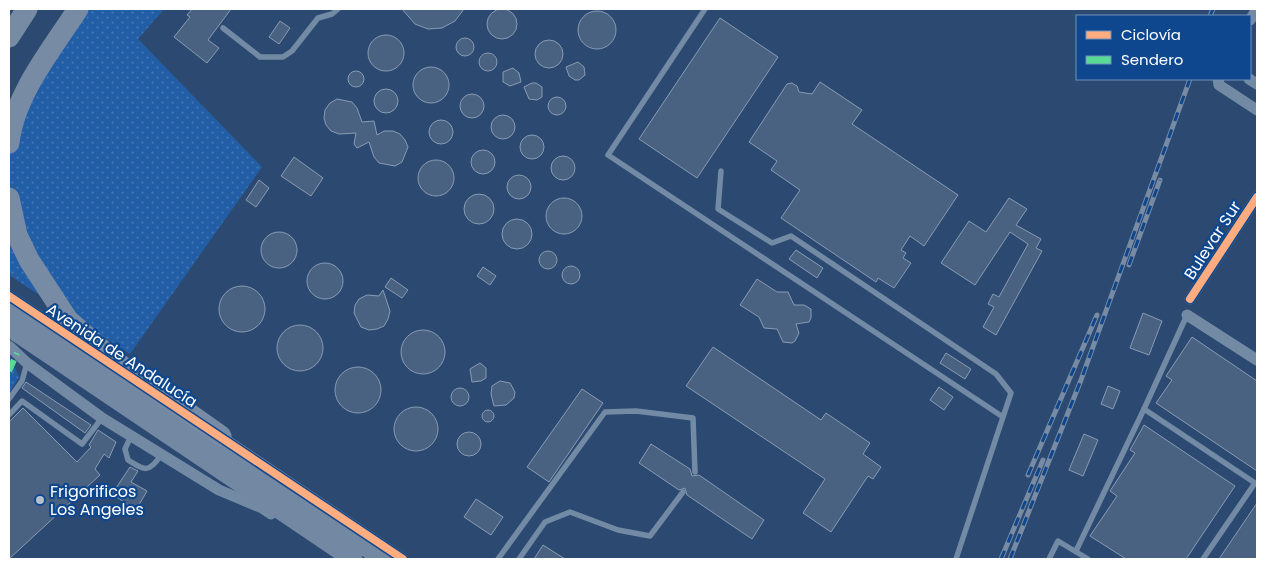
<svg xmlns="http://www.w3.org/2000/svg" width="1266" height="568" font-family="Poppins,sans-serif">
	<defs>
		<pattern id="grass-dots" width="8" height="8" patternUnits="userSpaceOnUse" patternTransform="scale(1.25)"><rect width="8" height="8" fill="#225ea6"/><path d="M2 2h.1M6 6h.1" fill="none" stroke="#4376b3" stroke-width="1.8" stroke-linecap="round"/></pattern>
	</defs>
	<rect width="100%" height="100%" fill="#2c4a71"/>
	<!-- grass -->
	<g fill="url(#grass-dots)">
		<path d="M88,9H164L138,39L262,167L130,354L9,275V128Z"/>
		<path d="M9,354L19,377L9,393Z"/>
	</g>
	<!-- building -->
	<g fill="#496281" stroke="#889bb4">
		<path d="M192,9H231L208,40L219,48L207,63L174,37L190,17L187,15Z"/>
		<path d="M402,9H464L455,21L442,28L428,29L415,24Z"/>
		<circle cx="502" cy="24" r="15"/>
		<circle cx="597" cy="30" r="19"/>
		<path d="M720,18L778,57L697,178L639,139Z"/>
		<path d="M280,21L290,28L279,44L269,37Z"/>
		<circle cx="386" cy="53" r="18"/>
		<circle cx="465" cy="47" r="9"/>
		<circle cx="549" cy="54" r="14"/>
		<circle cx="488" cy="62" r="9"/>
		<path d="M578,62L584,67L585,75L579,80H575L569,76L566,67Z"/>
		<circle cx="431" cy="85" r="18"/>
		<path d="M513,68L519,73L521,82L510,86L503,82V72Z"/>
		<circle cx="356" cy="79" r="8"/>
		<path d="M820,82L862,110L852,124L958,195L924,246L910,236L901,250L906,253L903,258L911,263L894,288L878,278L876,282L781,218L800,190L771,170L777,161L749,142L787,84L792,83L797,86L799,92L812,94Z"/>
		<path d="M532,83H536L542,87V97L537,100L529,99L524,87Z"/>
		<circle cx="386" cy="101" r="12"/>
		<circle cx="472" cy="106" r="12"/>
		<circle cx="557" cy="106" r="9"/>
		<path d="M337,99L352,102L357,108L362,122L374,121L377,135L384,131H393L400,134L405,140L408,147L402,162L395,166L379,163L374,157L369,142L357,148L354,144L356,133L339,134L331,131L326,125L324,118L325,110L330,103Z"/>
		<circle cx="503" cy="127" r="12"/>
		<circle cx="441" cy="132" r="12"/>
		<circle cx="532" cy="147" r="12"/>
		<circle cx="483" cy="162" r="12"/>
		<circle cx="563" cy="168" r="12"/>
		<path d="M294,157L323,178L311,196L281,176Z"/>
		<circle cx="436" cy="178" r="18"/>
		<circle cx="519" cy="187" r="12"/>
		<path d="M259,180L269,188L256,207L246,200Z"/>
		<circle cx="479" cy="209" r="15"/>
		<circle cx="564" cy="216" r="18"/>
		<path d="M1009,198L1027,209L1016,225L1041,239L1036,248L1042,251L996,335L983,327L994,307L988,304L993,294L999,297L1028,244L1010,232L975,285L941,263L969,221L986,232Z"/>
		<circle cx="517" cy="234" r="15"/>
		<circle cx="279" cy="250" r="18"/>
		<path d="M796,250L823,268L817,278L789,259Z"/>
		<circle cx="548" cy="260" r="9"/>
		<circle cx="325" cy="281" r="18"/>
		<circle cx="571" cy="275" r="9"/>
		<path d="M483,267L496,276L490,285L477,276Z"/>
		<path d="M391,278L408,290L402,298L385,287Z"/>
		<path d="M757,279L777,292H788L794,305H804L811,309V318L809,322L796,324L799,333L795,341L792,343L783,342L777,329L764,328L759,317L740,305Z"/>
		<circle cx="242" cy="309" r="23"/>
		<path d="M383,290L390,311L388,319L384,326L377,329L369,330L361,327L354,313L355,305L359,299L367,295L379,296Z"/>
		<path d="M1143,313L1162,321L1149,355L1130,348Z"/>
		<circle cx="300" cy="348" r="23"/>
		<circle cx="423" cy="352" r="22"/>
		<path d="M1192,337L1257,381V471L1156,403L1172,380L1166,376Z"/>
		<path d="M713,347L821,420L826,413L870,443L863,454L881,467L873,479L868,476L831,532L803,513L825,479L686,386Z"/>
		<path d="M946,353L971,369L965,379L940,363Z"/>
		<path d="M480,363L486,368V378L481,381L472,382L470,369Z"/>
		<circle cx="358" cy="390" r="23"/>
		<path d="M500,381L510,383L515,392L514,398L506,405L494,406L491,394L492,386Z"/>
		<path d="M26,382L91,425L85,433L22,388Z"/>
		<path d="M1108,386L1120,391L1113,409L1101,404Z"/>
		<path d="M939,387L953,397L944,410L930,400Z"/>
		<circle cx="460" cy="397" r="9"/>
		<path d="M582,389L603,403L549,482L527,467Z"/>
		<circle cx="416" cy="429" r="22"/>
		<path d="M23,408L77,462L91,447L89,445L98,430L116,442L109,458L104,454L95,469L100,475L9,559V422Z"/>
		<circle cx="488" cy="416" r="6"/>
		<path d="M1144,425L1235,486L1186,559H1126L1090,536L1117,496L1110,491L1135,453L1130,450Z"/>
		<circle cx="469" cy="444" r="12"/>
		<path d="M1084,434L1098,440L1083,476L1069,470Z"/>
		<path d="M651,444L690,469L692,476L699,475L764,520L752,539L687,495L685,488L679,490L639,463Z"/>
		<path d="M130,467L138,471L131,482L147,491L136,510L112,494Z"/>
		<path d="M476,499L503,517L491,535L464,517Z"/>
		<path d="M1257,503V559H1219Z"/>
		<path d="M543,545L565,559H534Z"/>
	</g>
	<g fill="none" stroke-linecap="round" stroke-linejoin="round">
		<!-- lane -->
		<g stroke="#738aa5" stroke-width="5.5">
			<path d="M705,9L608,155L1003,417L956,559"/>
			<path d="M223,28L260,57H283L292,51L318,18L332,14L338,9"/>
			<path d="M721,171L718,209L772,243L791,236L996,374L1011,393L1003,417"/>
			<path d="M1187,315L1144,409L1255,483L1203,559"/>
			<path d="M9,399L22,381L27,363"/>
			<path d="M9,415L22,401L82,444L102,418"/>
			<path d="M131,436L125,449L128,460C145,471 149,473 161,455"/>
			<path d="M1076,551L1144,409"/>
			<path d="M498,559L605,412L636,411L693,418L695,472"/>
			<path d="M519,559L545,522L570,512L618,530L650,536L683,492"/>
			<path d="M1049,559L1058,541L1088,559"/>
		</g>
		<!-- street -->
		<g stroke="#738aa5" stroke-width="11">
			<path d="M1250,20L1257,9"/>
			<path d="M1218,79L1219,85L1257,110"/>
			<path d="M1249,79L1257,84"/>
			<path d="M9,296L87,348"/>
			<path d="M1190,299L1257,197"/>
			<path d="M1187,315L1257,360"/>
			<path d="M9,346L27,363L102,418L219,490L262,508L271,514"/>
			<path d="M217,434L403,559"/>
		</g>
		<!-- primary -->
		<g stroke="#7388a3" stroke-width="19">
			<path d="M9,308L384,559"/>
			<path d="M9,327L353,559"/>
		</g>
		<!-- highway -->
		<g stroke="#778ba4" stroke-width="21">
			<path d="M9,37L27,9"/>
			<path d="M9,143C14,95 52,49 78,9"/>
			<path d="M9,198L17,235L29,260L68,320L115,361L221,436"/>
		</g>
		<defs>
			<g id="rail">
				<path d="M1210,16L1213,9"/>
				<path d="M1129,265L1160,180"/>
				<path d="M1028,475L1097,315"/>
				<path d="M1001,559L1043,460"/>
				<path d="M1010,559L1081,380L1190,79"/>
			</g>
		</defs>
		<!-- rail casing -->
		<use href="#rail" stroke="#778ba4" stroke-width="5"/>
		<!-- rail -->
		<use href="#rail" stroke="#0f478e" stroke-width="3" stroke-dasharray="9" stroke-linecap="butt"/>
		<!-- quiet -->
		<path stroke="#5adb95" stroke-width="6" stroke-dasharray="12 6" stroke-linecap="butt" d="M9,371L17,353"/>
		<defs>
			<g id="cycleway">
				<path d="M9,296L403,559"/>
				<path d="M1190,299L1257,197"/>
			</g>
		</defs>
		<!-- cycleway casing -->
		<use href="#cycleway" stroke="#0f478e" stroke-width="11"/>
		<!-- cycleway -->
		<use href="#cycleway" stroke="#ffac80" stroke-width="8"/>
	</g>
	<!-- markers -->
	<circle fill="#b5c0cd" stroke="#0f478e" stroke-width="2" cx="40" cy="500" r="5"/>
	<g text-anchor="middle" stroke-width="4.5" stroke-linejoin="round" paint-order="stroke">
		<!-- street labels -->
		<g font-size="16" fill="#fff" stroke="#0f478e">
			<text transform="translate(1212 240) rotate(-57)" y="6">Bulevar Sur</text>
			<text transform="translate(122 355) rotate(33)" y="6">Avenida de Andalucía</text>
		</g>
		<!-- poi labels -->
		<g font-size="16" fill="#fff" stroke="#0f478e" text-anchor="start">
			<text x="50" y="497">Frigorificos<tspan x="50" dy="18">Los Angeles</tspan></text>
		</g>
	</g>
	<!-- border -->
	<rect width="1266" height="568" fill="none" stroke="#ffffff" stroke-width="20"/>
	<!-- legend -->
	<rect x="1076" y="15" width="175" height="65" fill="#0f478e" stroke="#6f91bb"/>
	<rect x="1086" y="31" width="25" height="8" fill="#ffac80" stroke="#6f91bb"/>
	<text x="1121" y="40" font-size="15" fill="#ffffff">Ciclovía</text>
	<rect x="1086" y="56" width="25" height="8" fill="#5adb95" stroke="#6f91bb"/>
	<text x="1121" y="65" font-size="15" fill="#ffffff">Sendero</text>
</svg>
